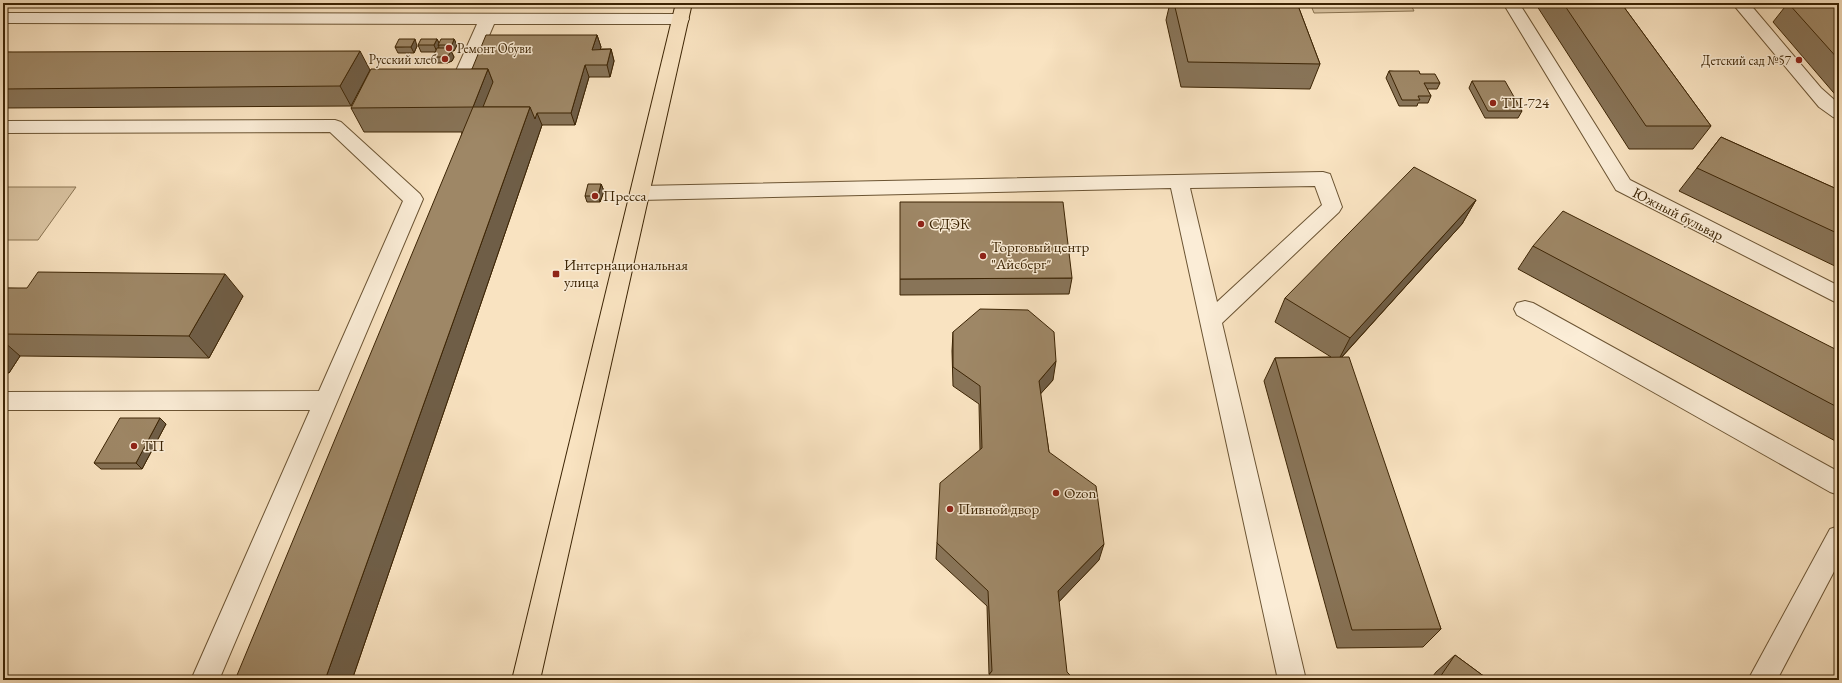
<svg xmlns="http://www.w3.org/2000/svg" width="1842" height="683" font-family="'EB Garamond',serif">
	<rect width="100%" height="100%" fill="#f9e3c1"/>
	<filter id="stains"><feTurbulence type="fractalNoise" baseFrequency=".005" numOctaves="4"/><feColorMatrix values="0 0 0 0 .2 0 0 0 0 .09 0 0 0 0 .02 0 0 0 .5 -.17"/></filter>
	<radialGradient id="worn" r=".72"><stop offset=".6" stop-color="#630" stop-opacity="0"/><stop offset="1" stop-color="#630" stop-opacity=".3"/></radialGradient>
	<!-- green -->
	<g fill="#d9c3a1" stroke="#8a7452">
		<path d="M1310,3H1410L1414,11L1314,13Z"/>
		<path d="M3,187H76L38,240H3Z"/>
	</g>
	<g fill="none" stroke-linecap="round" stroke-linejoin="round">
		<defs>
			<g id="minor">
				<path d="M1503,3H1519L1630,180L1839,286V304L1616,190Z"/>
				<path d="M1732,3H1749L1821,88L1839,104V119L1833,117L1819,107Z"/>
				<path d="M3,13L681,14L687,15L689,19L687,23L681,24H494L469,82L466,86L460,88L454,86L451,82L477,24L3,23Z"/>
				<path d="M335,120L341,122L420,194L423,199L219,680H191L310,410H3V392L319,391L403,201L330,132L3,133V121Z"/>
				<path d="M1323,172L1330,174L1342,207L1339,212L1222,323L1306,680H1278L1171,188L640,200L633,198L630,193L633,188L640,186ZM1315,186L1322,205L1217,302L1190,188Z"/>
				<path d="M1525,301L1533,303L1839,472V495L1830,492L1517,315L1514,309L1517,303Z"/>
				<path d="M1839,526V562L1777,680H1748L1830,529Z"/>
			</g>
			<path id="major" d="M676,3H692L540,680H512Z"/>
		</defs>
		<!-- minor casing -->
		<use href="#minor" stroke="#6b5433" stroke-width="2"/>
		<!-- major casing -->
		<use href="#major" stroke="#3c2404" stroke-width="2"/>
		<!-- minor -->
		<use href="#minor" fill="#fbedd7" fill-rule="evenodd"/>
		<!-- major -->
		<use href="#major" fill="#f9e3c1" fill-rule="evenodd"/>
	</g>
	<!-- wall -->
	<g fill="#887458" stroke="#3c2404">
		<path d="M589,3H617L616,5H590Z"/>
		<path d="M1170,3H1297L1320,64L1310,89L1181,87L1166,20Z"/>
		<path d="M1535,3H1621L1711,126L1693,149H1629Z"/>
		<path d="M1788,3H1839V99L1773,22Z"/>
		<path d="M597,35L601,47L600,49H611L614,61L610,77H589L575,125H542L352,680L462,132H364L351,108L472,69Z"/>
		<path d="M437,39L439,43L454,39L457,45L454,51H451L454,57L452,61L447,63H436L433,57L436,52H421L418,45Z"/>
		<path d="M417,46L414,53H398L395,47Z"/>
		<path d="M3,52L370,70L351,106L3,108Z"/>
		<path d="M1389,71L1420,74L1440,83L1437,89H1427L1431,96L1428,103H1418L1417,106H1399L1386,78Z"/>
		<path d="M1472,81L1522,111L1518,118H1485L1469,88Z"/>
		<path d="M1721,137L1839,190V268L1679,191Z"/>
		<path d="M601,184L604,191L600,202H587L585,196Z"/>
		<path d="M1476,200L1462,224L1342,357L1441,629L1423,647L1337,648L1264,381L1275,358L1331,357L1275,322L1285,298Z"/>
		<path d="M1533,246L1839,351V443L1518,269Z"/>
		<path d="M1072,278L1069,294L900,295V279Z"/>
		<path d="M3,288L243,296L209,358L20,356L9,373H3Z"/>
		<path d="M953,332L1053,380L1040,394L1049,452L1099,560L989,674L987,606L936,559L937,543L980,450L979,404L953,386L952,351Z"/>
		<path d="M160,418L166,424L142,469H101L94,463Z"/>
		<path d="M1455,655L1489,680H1430L1436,672Z"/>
	</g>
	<!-- shaded-wall -->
	<g fill="#6f5e47" stroke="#3c2404">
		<path d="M597,35L601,47L596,62L592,50Z"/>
		<path d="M415,39L417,46L414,53L411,47Z"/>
		<path d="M437,39L440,45H438L439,47L437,52L434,45Z"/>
		<path d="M454,39L457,45L454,51L452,45Z"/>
		<path d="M611,49L614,61L610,77L607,65Z"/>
		<path d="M360,51L370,70L351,106L340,86Z"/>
		<path d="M451,51L454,57L452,61L447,63L444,57Z"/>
		<path d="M585,65L589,77L575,125L571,113Z"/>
		<path d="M488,69L498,94L483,132L473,107Z"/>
		<path d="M530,107L537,113L542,125L352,680H325Z"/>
		<path d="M601,184L604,191L600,202L598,196Z"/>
		<path d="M1476,200L1462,224L1338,361L1350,338Z"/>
		<path d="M225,274L243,296L209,358L189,336Z"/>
		<path d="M3,341L20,356L9,373L3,368Z"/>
		<path d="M1056,361L1053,380L1036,399L1039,381Z"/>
		<path d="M160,418L166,424L142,469L136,463Z"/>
		<path d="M1104,544L1099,560L1055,606L1058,591Z"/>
	</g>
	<!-- building -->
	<g fill="#9e8766" stroke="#3c2404">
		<path d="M1174,3H1297L1320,64L1188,62Z"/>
		<path d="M1563,3H1621L1711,126H1646Z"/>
		<path d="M1788,3H1839V60Z"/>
		<path d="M486,35H597L592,50L611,49L607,65H585L571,113H537L535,119L530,107H483L493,82L488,69H472Z"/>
		<path d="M399,39H415L411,47H395Z"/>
		<path d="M421,39H437L434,45H418Z"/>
		<path d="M441,39H454L452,45H438Z"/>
		<path d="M437,48H448L451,51L449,55L444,57H433Z"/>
		<path d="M360,51L340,86L3,89V52Z"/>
		<path d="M371,69H488L473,107L351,108Z"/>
		<path d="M1389,71H1419L1420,74H1435L1440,83H1424L1431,96H1418L1420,100H1402Z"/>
		<path d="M1472,81H1505L1522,111H1488Z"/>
		<path d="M473,107H530L325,680H235Z"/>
		<path d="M1721,137L1839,190V234L1697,168Z"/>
		<path d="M1414,167L1476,200L1350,338L1285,298Z"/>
		<path d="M588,184H601L598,196H585Z"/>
		<path d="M900,202H1063L1072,278L900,279Z"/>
		<path d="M1563,211L1839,351V408L1533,246Z"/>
		<path d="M38,272L225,274L189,336L3,334V288H27Z"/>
		<path d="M980,309L1028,310L1054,332L1056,361L1039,381L1049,452L1096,486L1104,544L1058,591L1067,672L1075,680H985L992,671L988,591L937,543L940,483L982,448L980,386L953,367V332Z"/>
		<path d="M1349,357L1441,629L1352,630L1275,358Z"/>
		<path d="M120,418H160L136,463H94Z"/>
		<path d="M1455,655L1489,680H1438Z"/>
	</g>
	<!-- markers -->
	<g fill="#8f2418" stroke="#fbedd7" stroke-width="1.5">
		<circle cx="449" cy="48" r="4"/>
		<circle cx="445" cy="59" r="4"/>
		<circle cx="1799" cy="60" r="4"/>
		<circle cx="1493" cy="103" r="4"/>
		<circle cx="595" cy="196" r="4"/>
		<circle cx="921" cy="224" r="4"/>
		<circle cx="983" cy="256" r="4"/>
		<rect x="552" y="270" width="8" height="8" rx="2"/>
		<circle cx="134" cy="446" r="4"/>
		<circle cx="1056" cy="493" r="4"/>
		<circle cx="950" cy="509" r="4"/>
	</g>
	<g text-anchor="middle" stroke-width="3" stroke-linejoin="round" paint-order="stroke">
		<!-- far-poi labels -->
		<g font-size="13" fill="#3c2404" stroke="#fbedd7" text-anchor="end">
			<text x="457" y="53" text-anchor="start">Ремонт Обуви</text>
			<text x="437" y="64">Русский хлеб</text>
			<text x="1791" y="65">Детский сад №57</text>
		</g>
		<!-- poi labels -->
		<g font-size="15" fill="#3c2404" stroke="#fbedd7" text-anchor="start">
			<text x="1501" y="108">ТП-724</text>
			<text x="603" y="201">Пресса</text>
			<text x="929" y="229">СДЭК</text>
			<text x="991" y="252">Торговый центр<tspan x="991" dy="17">"Айсберг"</tspan></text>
			<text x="564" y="270">Интернациональная<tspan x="564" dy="17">улица</tspan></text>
			<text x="142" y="451">ТП</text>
			<text x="1064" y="498">Ozon</text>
			<text x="958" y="514">Пивной двор</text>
		</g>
		<!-- street labels -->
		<g font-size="15" fill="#3c2404" stroke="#fbedd7">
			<text transform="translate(1678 214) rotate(27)" y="5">Южный бульвар</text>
		</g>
	</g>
	<!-- margin -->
	<rect width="1842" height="683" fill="none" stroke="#f9e3c1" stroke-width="16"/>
	<rect x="4" y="4" width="1834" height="675" fill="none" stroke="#3c2404" stroke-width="2"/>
	<rect x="8" y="8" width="1826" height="667" fill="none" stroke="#3c2404"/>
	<rect width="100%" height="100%" filter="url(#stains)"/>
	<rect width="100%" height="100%" fill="url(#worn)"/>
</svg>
